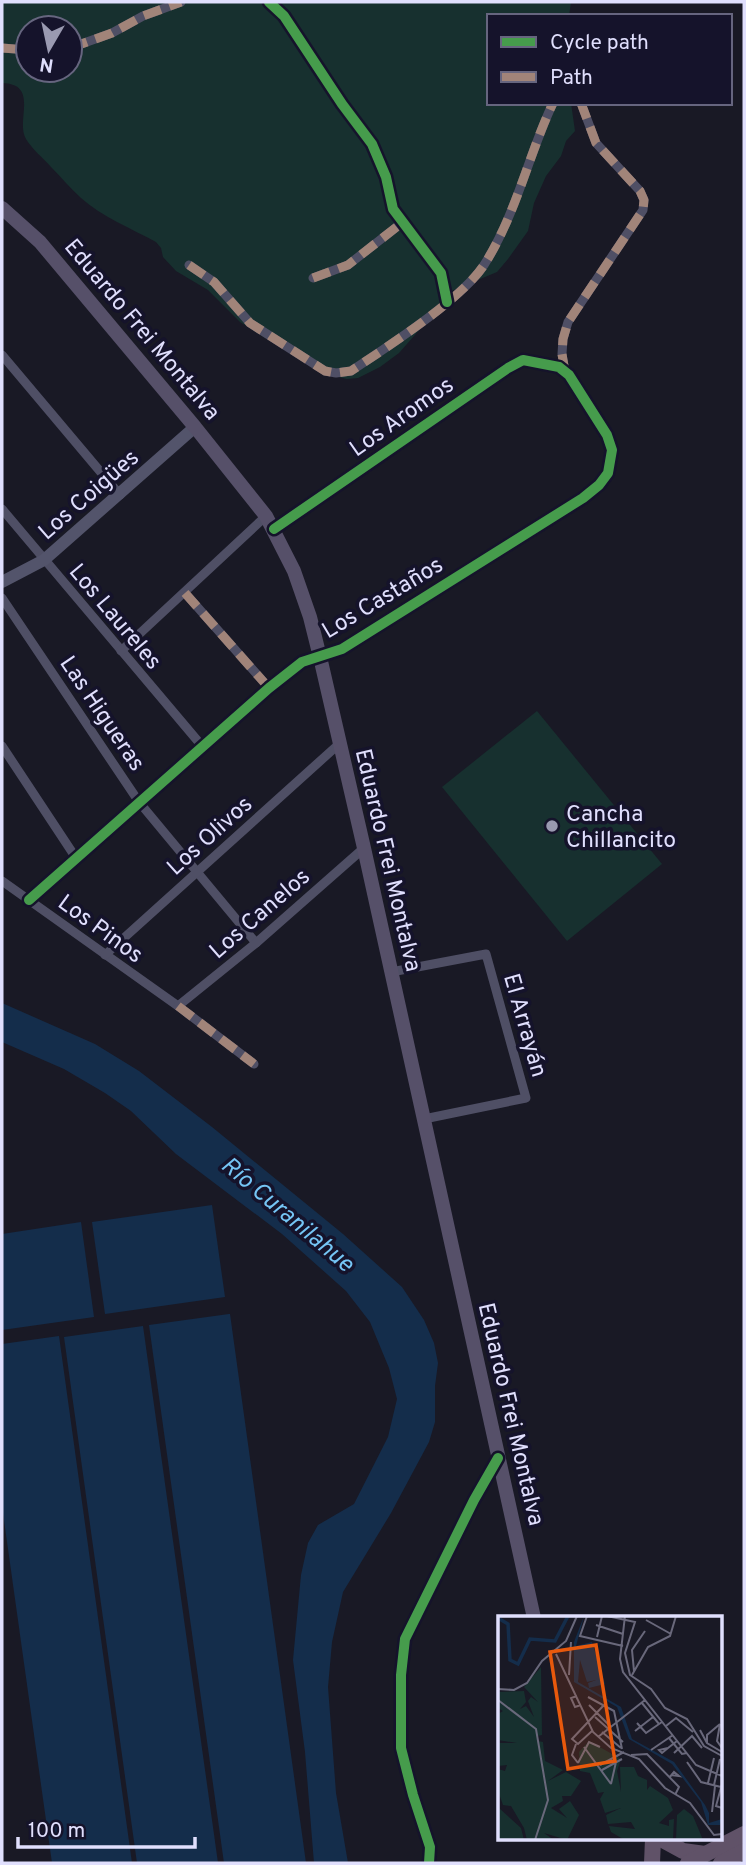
<svg xmlns="http://www.w3.org/2000/svg" width="746" height="1865" font-family="Overpass,sans-serif">
	<rect width="100%" height="100%" fill="#191925"/>
	<!-- green -->
	<g fill="#17302f" fill-rule="evenodd">
		<path d="M2,2H571L569,16H489V103H571L575,131L566,141L561,156L546,176L534,203L528,231L508,259L497,272L449,292L429,319L399,353L380,367L358,378L347,379L322,373L254,331L240,322L208,290L176,271L163,257L161,248L156,242C132,229 101,216 81,198C71,189 61,177 51,167C43,158 32,149 26,139C15,121 40,84 2,83ZM28,28H70V70H28Z"/>
		<path d="M537,711L662,864L567,941L442,787Z"/>
	</g>
	<!-- water -->
	<g fill="#142d4b">
		<path d="M2,1003L95,1044L139,1071L212,1127L343,1234L402,1287L424,1320L434,1343L438,1363L435,1386V1422L429,1442L391,1513L343,1592L332,1642L328,1687L336,1793L348,1863H314L305,1752L293,1660L301,1575L308,1543L318,1525L354,1504L388,1437L397,1399L389,1368L370,1322L346,1291L282,1234L176,1154L131,1111L105,1093L64,1069L2,1042Z"/>
		<path d="M212,1205L225,1297L105,1314L92,1222Z"/>
		<path d="M81,1222L94,1317L2,1330V1234Z"/>
		<path d="M229,1314H230L306,1863H224L149,1325Z"/>
		<path d="M143,1326L218,1863H137L64,1337Z"/>
		<path d="M59,1336L132,1863H52L2,1506V1344Z"/>
	</g>
	<g fill="none" stroke-linecap="round" stroke-linejoin="round">
		<!-- street -->
		<g stroke="#4f4f65" stroke-width="9">
			<path d="M269,2L284,16L342,104L372,144L386,177L393,209L441,273L447,302"/>
			<path d="M2,48L28,50"/>
			<path d="M70,48L112,33L143,16L181,2"/>
			<path d="M189,265L214,282L250,323L325,371L336,373L351,371C387,347 462,299 484,265C516,215 528,156 553,103"/>
			<path d="M313,278L348,265L403,222"/>
			<path d="M2,355L120,495"/>
			<path d="M565,372L562,354L563,339L568,322L643,210L644,200L640,191L596,143L581,103"/>
			<path d="M2,509L202,746"/>
			<path d="M185,593L269,688"/>
			<path d="M2,598L139,802L256,943"/>
			<path d="M121,651L266,516"/>
			<path d="M2,746L76,858"/>
			<path d="M2,881L178,1006L254,1064"/>
			<path d="M29,900L269,688L302,662L342,649L583,498L599,485L608,473L612,450L607,435L569,375L559,367L523,360L508,368L274,529"/>
			<path d="M105,955L339,744"/>
			<path d="M391,972L486,954L526,1098L424,1119"/>
			<path d="M178,1006L256,943L364,848"/>
			<path d="M429,1863L430,1847L413,1795L401,1748V1675L405,1639L474,1500L498,1458"/>
		</g>
		<!-- secondary -->
		<path stroke="#53546b" stroke-width="12" d="M2,582L44,560L195,427"/>
		<!-- primary -->
		<path stroke="#565069" stroke-width="14" d="M2,208L40,242L195,427L266,516L294,571L310,617L320,657L364,848L534,1618"/>
		<!-- highway -->
		<g stroke="#605268" stroke-width="16">
			<path d="M661,1839L683,1851L705,1854"/>
			<path d="M652,1863L653,1839"/>
			<path d="M688,1863L744,1834"/>
			<path d="M721,1863L744,1851"/>
		</g>
		<!-- quiet -->
		<g stroke="#a18479" stroke-width="9" stroke-dasharray="18 9" stroke-linecap="butt">
			<path d="M2,48L28,50"/>
			<path d="M70,48L112,33L143,16L181,2"/>
			<path d="M189,265L214,282L250,323L325,371L336,373L351,371C387,347 462,299 484,265C516,215 528,156 553,103"/>
			<path d="M313,278L348,265L403,222"/>
			<path d="M565,372L562,354L563,339L568,322L643,210L644,200L640,191L596,143L581,103"/>
			<path d="M185,593L269,688"/>
			<path d="M178,1006L254,1064"/>
		</g>
		<defs>
			<g id="cycleway">
				<path d="M269,2L284,16L342,104L372,144L386,177L393,209L441,273L447,302"/>
				<path d="M29,900L269,688L302,662L342,649L583,498L599,485L608,473L612,450L607,435L569,375L559,367L523,360L508,368L274,529"/>
				<path d="M429,1863L430,1847L413,1795L401,1748V1675L405,1639L474,1500L498,1458"/>
			</g>
		</defs>
		<!-- cycleway casing -->
		<use href="#cycleway" stroke="#15132b" stroke-width="15"/>
		<!-- cycleway -->
		<use href="#cycleway" stroke="#469c4c" stroke-width="10"/>
	</g>
	<!-- markers -->
	<circle fill="#9a9ab1" stroke="#15132b" stroke-width="2.5" cx="552" cy="826" r="7"/>
	<g text-anchor="middle" stroke-width="7" stroke-linejoin="round" paint-order="stroke">
		<!-- street labels -->
		<g font-size="23" fill="#e0dffd" stroke="#15132b">
			<text transform="translate(143 329) rotate(50)" y="8">Eduardo Frei Montalva</text>
			<text transform="translate(401 416) rotate(-35)" y="8">Los Aromos</text>
			<text transform="translate(88 494) rotate(-41)" y="8">Los Coigües</text>
			<text transform="translate(382 597) rotate(-31)" y="8">Los Castaños</text>
			<text transform="translate(116 616) rotate(50)" y="8">Los Laureles</text>
			<text transform="translate(103 713) rotate(56)" y="8">Las Higueras</text>
			<text transform="translate(209 835) rotate(-42)" y="8">Los Olivos</text>
			<text transform="translate(389 860) rotate(77)" y="8">Eduardo Frei Montalva</text>
			<text transform="translate(259 913) rotate(-41)" y="8">Los Canelos</text>
			<text transform="translate(101 928) rotate(36)" y="8">Los Pinos</text>
			<text transform="translate(526 1025) rotate(74)" y="8">El Arrayán</text>
			<text transform="translate(512 1414) rotate(77)" y="8">Eduardo Frei Montalva</text>
		</g>
		<!-- poi labels -->
		<g font-size="23" fill="#e0dffd" stroke="#15132b" text-anchor="start">
			<text x="566" y="821">Cancha<tspan x="566" dy="26">Chillancito</tspan></text>
		</g>
		<!-- water labels -->
		<g font-size="24" font-style="italic" fill="#75c5f5" stroke="#15132b">
			<text transform="translate(288 1214) rotate(40)" y="8">Río Curanilahue</text>
		</g>
	</g>
	<!-- overview -->
	<g transform="translate(498 1616)">
		<rect width="224" height="224" fill="#191925"/>
		<path d="M43,51L44,119L39,120L40,125L45,126L47,145L65,154L50,165L68,156L83,165L73,180H64L65,185L53,192L69,202L61,193L72,185L81,199L69,224L46,217L56,224H29L26,212L13,190L5,189L0,175V153L7,155L9,149L0,150V127H19L0,124V98L5,95L0,92V76L26,75L28,86L22,93L28,90L36,101L30,85L33,81L40,86L26,71ZM91,125L123,143L119,155L123,176L122,151H136L140,160L149,164V174L152,170L170,182L175,194L161,207L171,210V204L176,203L175,224L125,223L113,216L111,210L137,213L133,206L110,208L108,199L123,192L107,197L102,183L106,176L100,177L92,157L82,155L81,136ZM1,192L23,212L26,224H0ZM186,193L195,200L205,224H178L179,199Z" fill="#17302f"/>
		<path d="M86,0L78,30L94,26L107,68L91,72L90,67L98,64L89,66L82,44L80,66L123,91L134,123L176,146L207,189L211,197V207L224,203L222,209H210L203,186L174,148L131,123L119,91L76,66V26Z" fill="#142d4b"/>
		<path fill="none" stroke="#142d4b" stroke-width="3.5" d="M0,2L10,8L12,44L20,48L32,23L57,25L70,0"/>
		<path fill="none" stroke="#69687b" stroke-width="2" d="M89,0L82,20L125,30M109,0L137,6L127,37L132,59L153,73L167,92L189,103L206,130L224,140M127,0L122,43L125,56L198,149L224,160M148,4L173,18M98,9L125,18M99,21L104,0M58,38L95,116L113,132L141,143L167,172L192,187L216,219L224,218M136,55L134,34L147,15M71,59L73,26M134,59L150,31L172,20L178,0M0,73L16,74L29,67L44,45L68,25L79,0M79,80L73,82L77,91L83,89M90,81L116,95L124,133M0,84L38,113L50,184L37,224M144,87L161,108M91,89L111,109M97,101L125,126M139,107L148,117L164,106M222,108L219,125L224,132M168,110L178,102L195,116M202,114L209,127L224,136M94,115L80,128L74,123L106,89M137,115L155,101M104,116L123,132M100,121L147,84M171,122L184,138L189,137M209,127V119L222,108M78,128L74,139L80,147M86,131L113,168M170,132L161,134L164,137L170,132L179,125M153,134L175,119M176,137L194,120L204,132M133,139L149,138L181,171L177,179M189,146L203,166L223,171M80,147L91,126L102,131M102,149L126,136M104,154L124,143M171,162L176,156L181,160L173,159M210,167L216,142M113,168L118,146M224,168L218,190L224,192M216,169L222,143M214,196L217,170"/>
		<path fill="#e8590c" fill-opacity="0.15" stroke="#e8590c" stroke-width="3.5" d="M98,29L117,145L70,153L52,36Z"/>
		<rect width="224" height="224" fill="none" stroke="#e0dffd" stroke-width="3.5"/>
	</g>
	<!-- border -->
	<rect width="746" height="1865" fill="none" stroke="#e0dffd" stroke-width="7"/>
	<!-- legend -->
	<rect x="487" y="14" width="245" height="91" fill="#15132b" stroke="#66657f" stroke-width="2"/>
	<rect x="501" y="37" width="35" height="10" fill="#469c4c" stroke="#66657f" stroke-width="2"/>
	<text x="550" y="49" font-size="21" fill="#e0dffd">Cycle path</text>
	<rect x="501" y="72" width="35" height="10" fill="#a18479" stroke="#66657f" stroke-width="2"/>
	<text x="550" y="84" font-size="21" fill="#e0dffd">Path</text>
	<!-- north arrow -->
	<g transform="translate(49 49) rotate(189)"><circle r="33" fill="#15132b" stroke="#66657f" stroke-width="2"/>
	<path d="M0-5L12 26L0 18L-12 26Z" fill="#9a9ab1"/>
	<text y="-10" font-size="19" font-weight="bold" text-anchor="middle" fill="#e0dffd">N</text>
	</g>
	<!-- scale -->
	<path d="M18 1837v10h177v-10" fill="none" stroke="#e0dffd" stroke-width="3.5"/>
	<text x="28" y="1837" font-size="21" fill="#e0dffd" stroke="#15132b" stroke-width="5" paint-order="stroke">100 m</text>
</svg>
